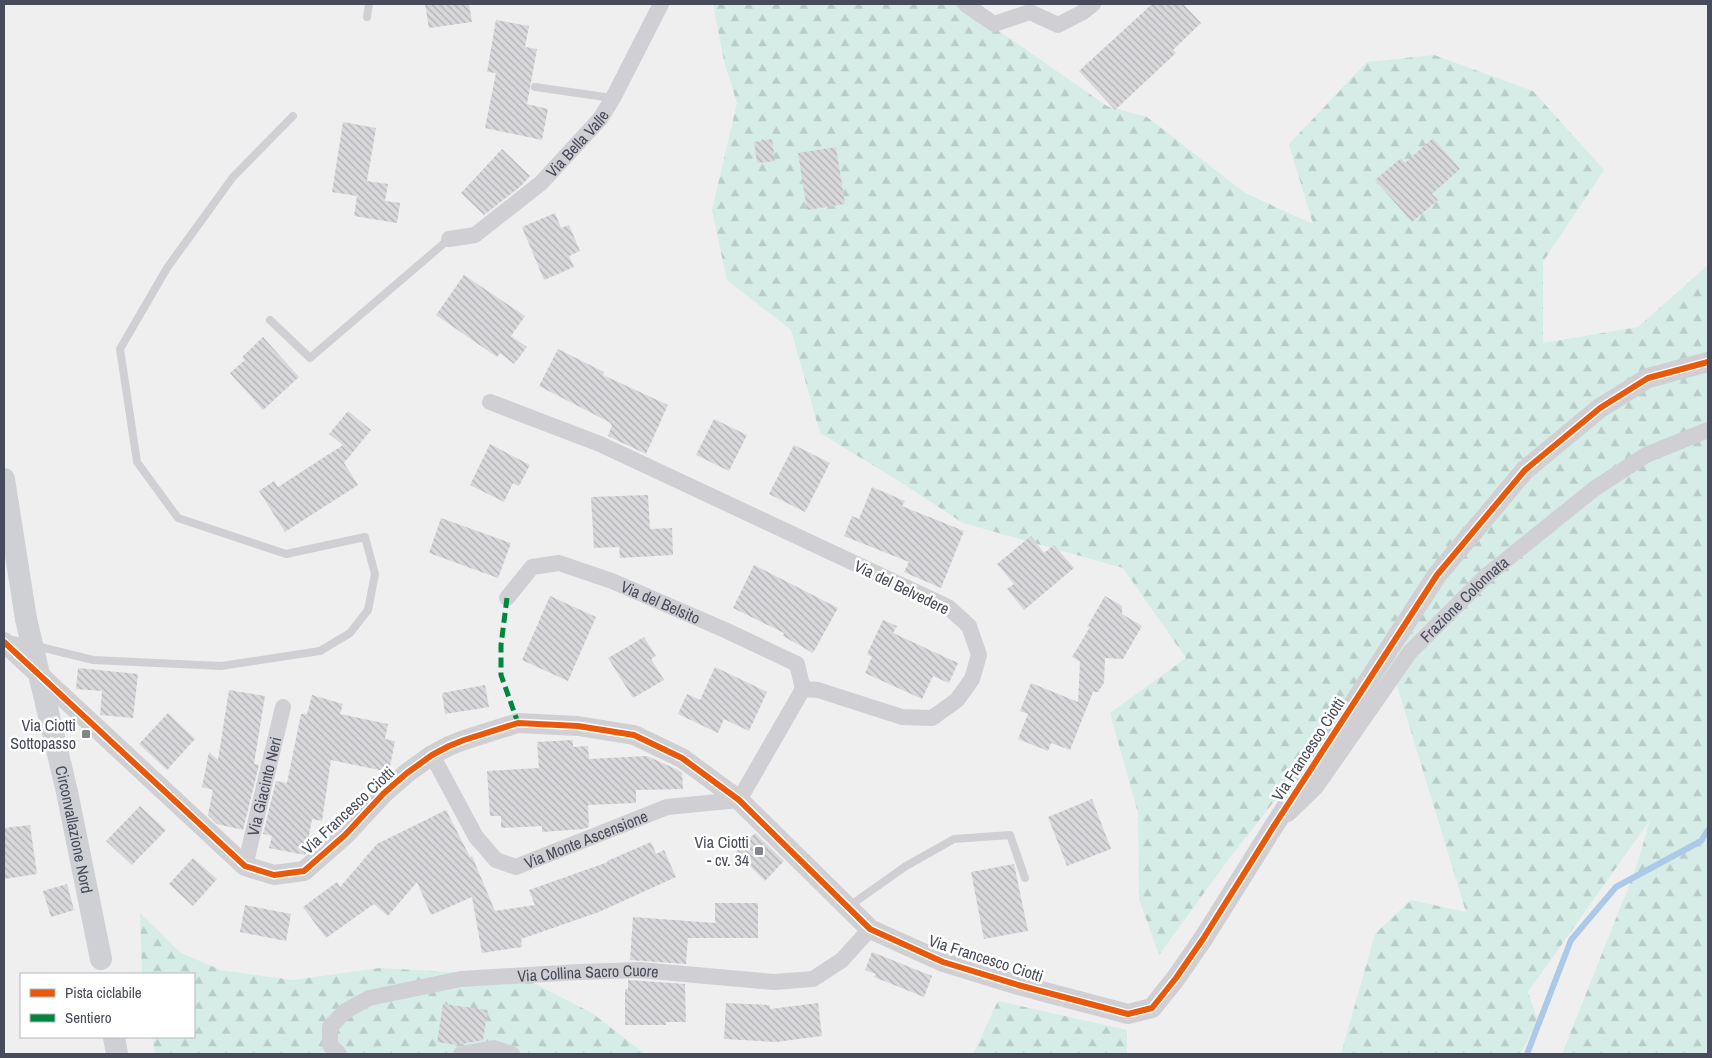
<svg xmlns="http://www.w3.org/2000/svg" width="1712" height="1058" font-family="'Archivo Narrow',sans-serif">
	<defs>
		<pattern id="forest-firs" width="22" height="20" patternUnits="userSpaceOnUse" patternTransform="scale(1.25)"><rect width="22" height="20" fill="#d5ede6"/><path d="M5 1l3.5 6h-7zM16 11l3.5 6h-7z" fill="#b8cdc8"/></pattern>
		<pattern id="building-back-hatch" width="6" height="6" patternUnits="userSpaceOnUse" patternTransform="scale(1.25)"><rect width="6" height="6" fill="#d8d8db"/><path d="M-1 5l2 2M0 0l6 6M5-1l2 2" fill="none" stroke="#b1b1b5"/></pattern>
	</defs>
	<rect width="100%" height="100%" fill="#efefef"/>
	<!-- forest -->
	<g fill="url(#forest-firs)">
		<path d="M713,4H960L1107,106L1147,117L1245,193L1313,224L1289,144L1367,62L1434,55L1533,91L1604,170L1543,262V343L1638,327L1708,265V1054H1562L1636,868L1650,820L1528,992L1538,1021L1520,1054H1341L1375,934L1411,900L1466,912L1388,656L1228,860L1159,955L1139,899L1138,813L1110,713L1186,658L1123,568L963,523L897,480L820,433L791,330L727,280L712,210L737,103L724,61Z"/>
		<path d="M140,913L181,953L221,970L292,980L380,968L520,976L592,1013L645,1054H155L152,1037H194V974H142Z"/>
		<path d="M998,1001L1127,1030V1054H973Z"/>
	</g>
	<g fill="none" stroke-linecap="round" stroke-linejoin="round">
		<!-- stream -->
		<path stroke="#acc9e8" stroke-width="6" d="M1527,1054L1571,940L1616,887L1701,841L1708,830"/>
	</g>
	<!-- building -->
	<g fill="url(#building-back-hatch)">
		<path d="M425,4H469L472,22L429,28Z"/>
		<path d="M1152,4H1183L1201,23L1173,50L1176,53L1115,110L1079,71Z"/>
		<path d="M496,20L529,26L525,47L537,49L527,104L548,109L542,140L485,128L496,73L487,72Z"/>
		<path d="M343,122L376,128L367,181L388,184L385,201L400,203L397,223L354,216L357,196L332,192Z"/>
		<path d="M1433,138L1460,169L1432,194L1438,200L1412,222L1375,180L1401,158L1405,163Z"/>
		<path d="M772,139L775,161L757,163L754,142Z"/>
		<path d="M836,147L845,204L807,210L798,153Z"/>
		<path d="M502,149L530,176L521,186L484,215L461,193Z"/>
		<path d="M555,213L561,228L569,225L580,251L569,256L574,267L544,280L522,227Z"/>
		<path d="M464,275L525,316L511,336L527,347L514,364L500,353L497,357L436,315Z"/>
		<path d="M263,337L299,377L263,410L230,373L245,360L242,357Z"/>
		<path d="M558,349L604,372L603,375L668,405L646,454L608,436L612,425L610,424L611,423L539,386Z"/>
		<path d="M348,411L371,430L344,463L358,485L285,532L259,491L274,481L278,487L343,445L329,434Z"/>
		<path d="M714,419L747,435L729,471L696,455Z"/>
		<path d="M490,444L530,465L519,486L513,483L504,502L470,485Z"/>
		<path d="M794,445L830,463L805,512L769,494Z"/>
		<path d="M872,487L905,501L902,506L964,531L941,588L904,572L909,562L844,536L852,516L859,519Z"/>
		<path d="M648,495L650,529L672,528L673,555L620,558L619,547L594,548L591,497Z"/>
		<path d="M441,518L511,543L498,578L429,553Z"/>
		<path d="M1031,536L1044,553L1054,545L1074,568L1024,610L1007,589L1014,584L997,564Z"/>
		<path d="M754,565L838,608L813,653L783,636L784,633L733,608Z"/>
		<path d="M550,596L596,617L568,681L522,660Z"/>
		<path d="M1105,596L1122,606V614L1142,626L1123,659L1105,658L1104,683L1098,692H1093L1070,750L1051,743L1048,751L1018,739L1028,714L1020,711L1031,683L1078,702L1080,662L1072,657L1090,627H1087Z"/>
		<path d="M883,620L897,626L893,633L958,663L949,683L933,676L922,699L865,673L872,657L867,654Z"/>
		<path d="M644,637L656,656L651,659L664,680L633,698L608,658Z"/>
		<path d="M715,667L767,692L749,731L724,719L718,733L678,714L687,694L700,700Z"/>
		<path d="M78,668L138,674L133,718L100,715L102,691L76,689Z"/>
		<path d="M485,685L489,707L445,714L442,693Z"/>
		<path d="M229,690L265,696L254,764L259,765L243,830L217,824L208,815L213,790L202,787L209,752L218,760Z"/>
		<path d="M312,695L343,704L340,714L388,724L385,739L395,741L389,772L331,760L322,821L312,819L306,853L305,855L269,848L272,836L263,834L276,781L287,783L301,714H307Z"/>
		<path d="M168,713L195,739L167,770L139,744Z"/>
		<path d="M573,740V747L588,746L589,759L647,756L678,770L682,773L683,789L636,790V803L588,805L589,827L583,829L542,832V826L501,828V816H490L487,771L539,768L537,742Z"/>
		<path d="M1092,799L1111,849L1067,866L1048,817Z"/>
		<path d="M140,806L166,830L132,865L106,841Z"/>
		<path d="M446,810L470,857L472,856L495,911L535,905L529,890L608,862L607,861L651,842L656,854L664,850L676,877L599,912L521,939L522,947L482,953L472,897L431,915L417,882L388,916L374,904L326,938L303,907L337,882L340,887L377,844Z"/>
		<path d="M30,825L37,874L4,879V828Z"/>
		<path d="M755,833L784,861L765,881L736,852Z"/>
		<path d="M193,858L217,879L193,906L169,884Z"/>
		<path d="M1014,864L1028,931L984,939L971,872Z"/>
		<path d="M67,884L74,910L51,917L43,891Z"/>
		<path d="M715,903H758V938H688L686,964L630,960L633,917L715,923Z"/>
		<path d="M245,905L291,914L286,941L240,932Z"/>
		<path d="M872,952L932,976L924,997L874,977L876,974L865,970Z"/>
		<path d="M628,980L685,984L686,1022H666V1025H625V989H628Z"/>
		<path d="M726,1003L770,1005V1009L818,1003L822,1036L776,1042L724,1039Z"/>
		<path d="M443,1004L488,1010L483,1040L457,1045L437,1042Z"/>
	</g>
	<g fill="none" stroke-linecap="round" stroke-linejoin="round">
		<!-- service -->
		<g stroke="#d0d0d4" stroke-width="8">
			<path d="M367,17L369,4"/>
			<path d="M535,87L612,98"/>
			<path d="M270,320L310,358L449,239"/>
			<path d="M8,639L93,660L221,666L320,651L350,633L368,610L375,574L365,537L286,554L178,518L137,462L120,349L167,268L233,177L293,116"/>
			<path d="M848,907L906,866L954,839L1010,835L1025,878"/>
		</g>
		<!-- minor -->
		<g stroke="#d0d0d4" stroke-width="16">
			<path d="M965,4L994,24L1030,12L1058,25L1083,12L1093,4"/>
			<path id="s1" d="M449,239L475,235L541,183L600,119L613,98L661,4"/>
			<path id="s2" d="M507,598L532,567L559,563L612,581L725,630L797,664L803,689"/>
			<path id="s3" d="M432,755L476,837L496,860L516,867L667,807L739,800L803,689L818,690L902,717L932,718L957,700L972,679L979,655L969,626L948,607L600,444L490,402"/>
			<path id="s4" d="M1288,814L1316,787L1410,652L1486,576L1594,489L1646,455L1708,430"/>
			<path id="s5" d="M245,866L283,707"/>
			<path id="s6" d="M339,1054L330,1045V1027L344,1012L369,998L461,979L579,972L640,970L774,982L813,979L842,960L870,929"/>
			<path d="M461,1054L494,1048L512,1054"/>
		</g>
		<!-- tertiary -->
		<path stroke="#d0d0d4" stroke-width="20" d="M4,642L245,866L274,875L304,871L345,835L384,793L407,773L432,755L449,746L464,740L518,723L578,726L634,735L682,758L739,800L870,929L943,962L1018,985L1128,1014L1152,1008L1176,978L1203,939L1272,829L1437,575L1525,470L1600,408L1648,378L1708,362"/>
		<!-- secondary -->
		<g stroke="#cfd0d4" stroke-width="22">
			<path d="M4,479L26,619"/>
			<path d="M114,1037L117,1054"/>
		</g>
		<!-- secondary-bridge -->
		<path stroke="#cfd0d4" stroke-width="22" id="s7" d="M26,619L67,792L101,959"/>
		<!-- quiet -->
		<path stroke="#00873e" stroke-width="5" stroke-dasharray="10 5" stroke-linecap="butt" d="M507,598L501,645V675L518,723"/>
		<defs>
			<path id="cycleway" d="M4,642L245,866L274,875L304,871L345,835L384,793L407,773L432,755L449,746L464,740L518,723L578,726L634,735L682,758L739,800L870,929L943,962L1018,985L1128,1014L1152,1008L1176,978L1203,939L1272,829L1437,575L1525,470L1600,408L1648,378L1708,362"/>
		</defs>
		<!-- cycleway casing -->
		<use href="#cycleway" stroke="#fff" stroke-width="9"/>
		<!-- cycleway -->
		<use href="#cycleway" stroke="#e8590c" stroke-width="6"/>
	</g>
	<!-- markers -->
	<g fill="#82848e" stroke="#fff" stroke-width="2">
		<rect x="81" y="729" width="10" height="10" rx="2.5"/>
		<rect x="754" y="846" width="10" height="10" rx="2.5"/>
	</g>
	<g text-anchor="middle" stroke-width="5" stroke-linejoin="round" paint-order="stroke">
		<!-- street labels -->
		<g font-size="16" fill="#474b5a" stroke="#fff">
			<text dy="6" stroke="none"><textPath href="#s1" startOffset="164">Via Bella Valle</textPath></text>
			<text transform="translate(902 587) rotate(26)" y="6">Via del Belvedere</text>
			<text dy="6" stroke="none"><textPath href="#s4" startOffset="279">Frazione Colonnata</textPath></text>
			<text dy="6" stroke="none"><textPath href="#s2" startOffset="176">Via del Belsito</textPath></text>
			<text transform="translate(1308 749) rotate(-57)" y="6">Via Francesco Ciotti</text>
			<text dy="6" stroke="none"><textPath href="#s5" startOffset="82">Via Giacinto Neri</textPath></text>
			<text transform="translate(348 810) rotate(-43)" y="6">Via Francesco Ciotti</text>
			<text dy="6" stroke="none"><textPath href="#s7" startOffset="216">Circonvallazione Nord</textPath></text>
			<text dy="6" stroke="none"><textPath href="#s3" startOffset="220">Via Monte Ascensione</textPath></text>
			<text transform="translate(986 958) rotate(18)" y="6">Via Francesco Ciotti</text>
			<text dy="6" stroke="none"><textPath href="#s6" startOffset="301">Via Collina Sacro Cuore</textPath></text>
		</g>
		<!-- poi labels -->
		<g font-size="16" fill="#474b5a" stroke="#fff" text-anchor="end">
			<text x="76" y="731">Via Ciotti<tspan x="76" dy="18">Sottopasso</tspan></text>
			<text x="749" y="848">Via Ciotti<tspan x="749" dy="18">- cv. 34</tspan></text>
		</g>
	</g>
	<!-- border -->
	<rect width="1712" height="1058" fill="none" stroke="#474b5a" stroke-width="10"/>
	<!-- legend -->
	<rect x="20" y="973" width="175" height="65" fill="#ffffff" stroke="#b5b7bd"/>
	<rect x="30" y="989" width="25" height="8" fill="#e8590c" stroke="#b5b7bd"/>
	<text x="65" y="998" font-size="15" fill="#474b5a">Pista ciclabile</text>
	<rect x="30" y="1014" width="25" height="8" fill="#00873e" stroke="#b5b7bd"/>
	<text x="65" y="1023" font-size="15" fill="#474b5a">Sentiero</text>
</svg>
